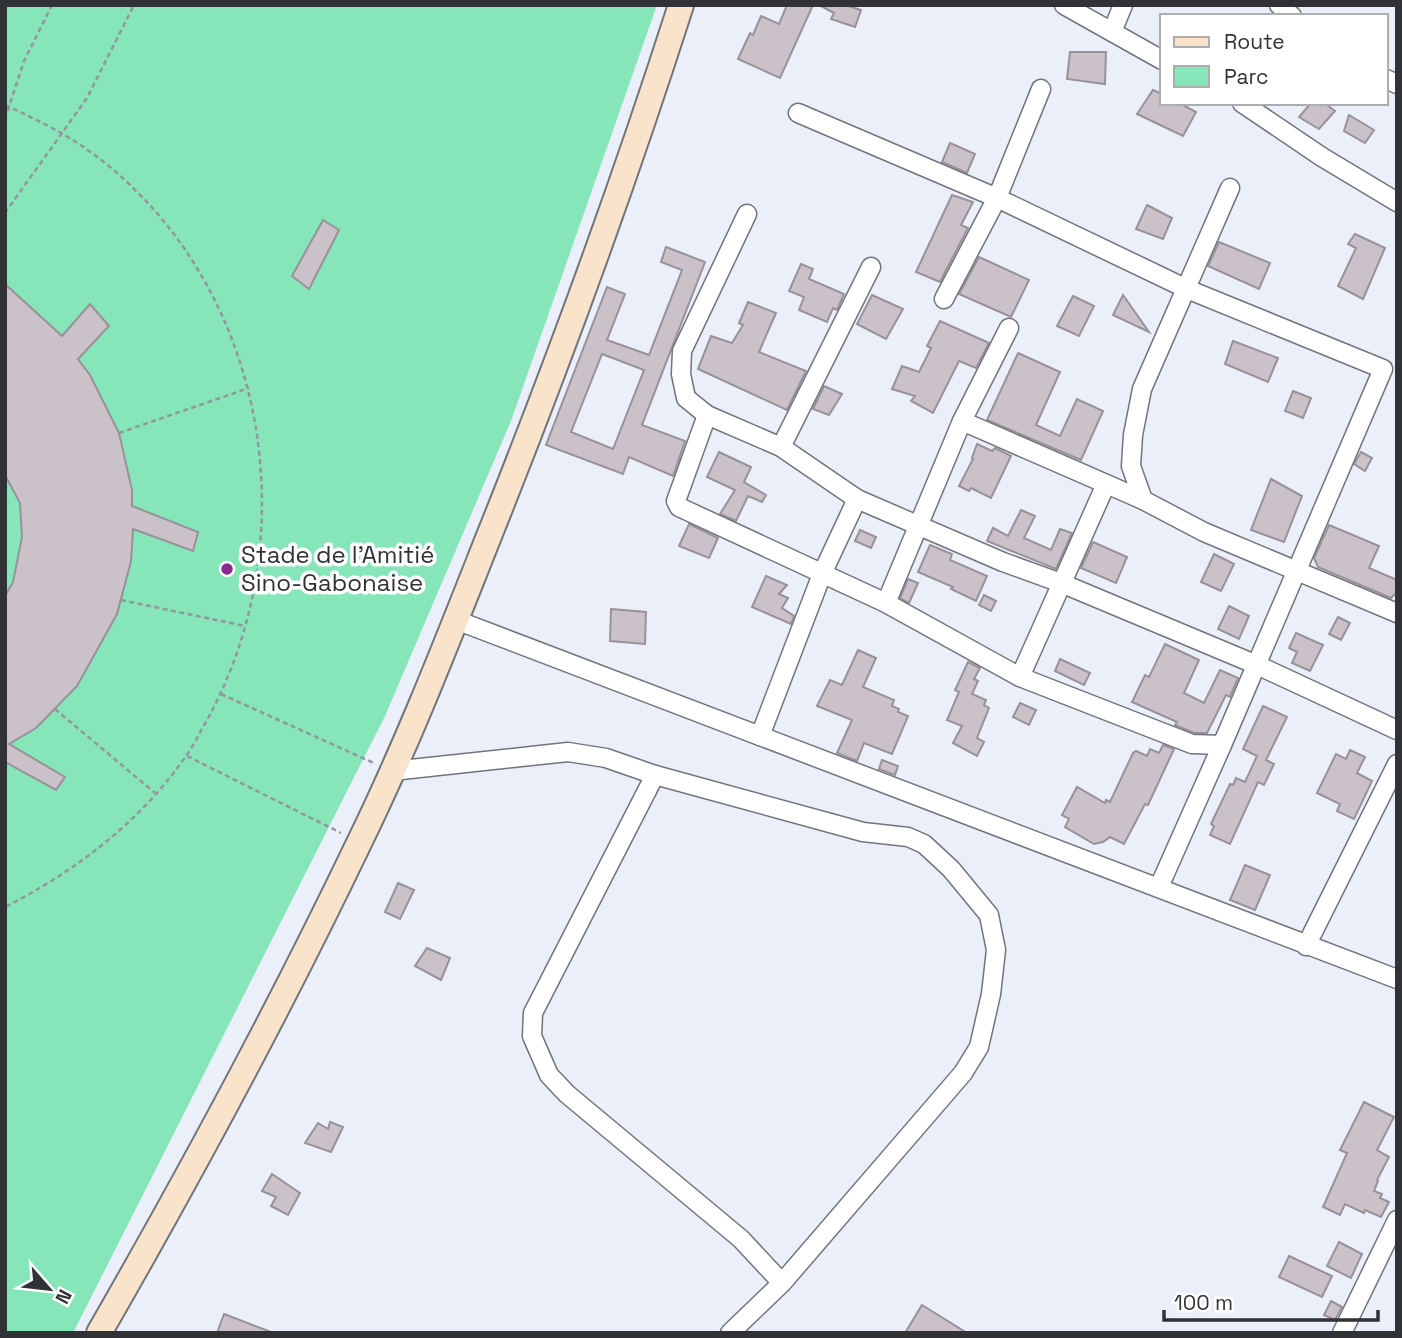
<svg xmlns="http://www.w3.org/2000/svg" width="1402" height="1338" font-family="'Space Grotesk',sans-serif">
	<rect width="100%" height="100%" fill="#eaeff9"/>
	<!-- green -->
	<path fill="#86e5b9" d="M5,5H657L511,421L385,716L73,1333H5Z"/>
	<!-- building -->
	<g fill="#cac1c9" stroke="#999199" stroke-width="2" fill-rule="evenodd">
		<path d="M787,5H813L780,78L738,59L750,33L753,35L761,16L779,24Z"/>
		<path d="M819,5H845L861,10L855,27L831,19L834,13Z"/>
		<path d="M1070,52H1106L1105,84L1067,79Z"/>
		<path d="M1153,90L1162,94V103H1179L1196,112L1183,136L1137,114Z"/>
		<path d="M1311,103H1324L1335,111L1319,129L1299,117Z"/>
		<path d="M1349,115L1374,130L1365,143L1344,131Z"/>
		<path d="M950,143L975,154L967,173L942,162Z"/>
		<path d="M952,195L973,202L961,225L968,228L940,282L916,272Z"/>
		<path d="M1147,205L1172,218L1163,239L1136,229Z"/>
		<path d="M323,220L339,230L309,289L292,276Z"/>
		<path d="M1355,234L1385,248L1363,299L1338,286L1356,248L1348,244Z"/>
		<path d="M1219,242L1270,263L1259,289L1208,266Z"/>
		<path d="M666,247L705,262L642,425L685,441L673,476L629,457L623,474L546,445L607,287L625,294L607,340L649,355L682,270L661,262ZM602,354L644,370L613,449L571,432Z"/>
		<path d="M979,257L1029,280L1011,317L959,294Z"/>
		<path d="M801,264L813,269L809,279L844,294L837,310L833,308L827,322L799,310L804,297L789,291Z"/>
		<path d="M5,284L62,336L90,304L109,326L78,359L90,375L119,433L132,490V506L198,532L193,551L133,529L131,561L117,614L77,686L36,728L9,744L65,777L56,790L5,762V596L13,582L22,537L20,503L5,475Z"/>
		<path d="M872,295L903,309L886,339L857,324Z"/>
		<path d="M1123,295L1149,332L1113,315Z"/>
		<path d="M1073,296L1094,306L1079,336L1057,326Z"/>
		<path d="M748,302L776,313L759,352L806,371L787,410L698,369L711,336L732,343L743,325L739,323Z"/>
		<path d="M940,321L989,343L976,368L959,361L933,413L911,401L915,396L892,389L902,366L919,372L931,348L927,346Z"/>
		<path d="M1233,341L1278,358L1268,382L1225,364Z"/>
		<path d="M1018,353L1060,372L1036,425L1060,436L1077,399L1103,411L1081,460L987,420Z"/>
		<path d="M824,386L842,394L829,415L813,409Z"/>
		<path d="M1293,391L1311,398L1303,418L1285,411Z"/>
		<path d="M977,444L992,451L995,448L1011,456L991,498L971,488L969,491L959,486L973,459L972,458Z"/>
		<path d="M719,452L751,467L744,482L766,495L762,502L748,496L736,521L720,514L735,490L707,477Z"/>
		<path d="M1361,452L1372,458L1365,471L1354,464Z"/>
		<path d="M1271,479L1302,496L1284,542L1251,530Z"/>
		<path d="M1021,510L1035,516L1024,538L1051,550L1060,529L1072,533L1056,569L987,541L993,528L1008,536Z"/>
		<path d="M689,524L718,538L709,558L679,546Z"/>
		<path d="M1329,525L1379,546L1369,568L1397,580V592L1391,598L1318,567L1314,558Z"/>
		<path d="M860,530L876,537L871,548L855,541Z"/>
		<path d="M1093,542L1127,557L1116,583L1081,568Z"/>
		<path d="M930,545L952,554L950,560L987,576L976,601L951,589L953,587L918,572Z"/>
		<path d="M1214,554L1234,564L1221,591L1201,582Z"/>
		<path d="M766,576L787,585L779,594L788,598L782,608L794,616L791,624L752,607Z"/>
		<path d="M908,579L918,583L909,603L900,598Z"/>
		<path d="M984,595L996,601L991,611L979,605Z"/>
		<path d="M1229,606L1249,616L1239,639L1218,629Z"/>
		<path d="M611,609L646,612L645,644L610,641Z"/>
		<path d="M1338,617L1350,623L1341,640L1329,634Z"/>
		<path d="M1296,633L1323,645L1310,671L1292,663L1297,652L1289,648Z"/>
		<path d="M1165,644L1199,660L1184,693L1204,703L1220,670L1238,678L1230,697L1226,695L1207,733H1194L1175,725L1177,722L1132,702L1145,675L1149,677Z"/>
		<path d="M858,650L876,658L863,687L894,700L892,706L899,709L898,712L908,716L892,754L864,743L857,761L837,753L852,720L817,706L830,680L842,685Z"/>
		<path d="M1060,659L1090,673L1084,685L1055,671Z"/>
		<path d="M968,662L980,668L974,679L978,681L972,694L986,700L984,705L989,708L977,738L984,742L977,756L953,743L962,726L947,720L959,692L955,690Z"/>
		<path d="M1020,703L1036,710L1029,725L1013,717Z"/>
		<path d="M1263,706L1287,717L1266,760L1274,764L1264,785L1258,782L1230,844L1210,835L1214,826L1211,824L1230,784L1233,785L1236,778L1245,782L1257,756L1243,749Z"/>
		<path d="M1163,745L1174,749L1148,805L1145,804L1124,844L1110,837L1103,842L1094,844L1065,827L1069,819L1062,815L1077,787L1105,803L1106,800L1110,802L1133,753L1136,751L1147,756L1150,749L1159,753Z"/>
		<path d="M1350,750L1365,757L1357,773L1372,781L1354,819L1337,811L1340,804L1317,793L1336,754L1346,759Z"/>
		<path d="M882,760L898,766L895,775L879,769Z"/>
		<path d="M1245,865L1270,875L1255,910L1230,900Z"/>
		<path d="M398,883L414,890L400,919L385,912Z"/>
		<path d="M427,948L450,958L441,980L415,966Z"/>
		<path d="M1364,1102L1394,1117L1377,1150L1389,1157L1377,1180L1378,1181L1374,1191L1382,1194L1380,1198L1389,1202L1381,1217L1365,1210L1364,1213L1345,1204L1340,1215L1323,1207L1347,1153L1340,1150Z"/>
		<path d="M330,1122L343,1127L331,1152L305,1143L318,1123L328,1129Z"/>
		<path d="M272,1174L300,1193L288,1215L271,1206L276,1197L262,1191Z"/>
		<path d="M1339,1242L1362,1254L1351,1278L1327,1266Z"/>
		<path d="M1289,1256L1332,1276L1322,1297L1279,1277Z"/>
		<path d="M1331,1301L1342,1307L1335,1320L1324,1315Z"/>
		<path d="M922,1305L967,1333H905Z"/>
		<path d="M224,1314L271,1332V1333H217Z"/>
	</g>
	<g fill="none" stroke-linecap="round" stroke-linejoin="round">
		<defs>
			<g id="minor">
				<path d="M1064,5L1162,60"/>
				<path d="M1279,5L1292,16"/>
				<path d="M1112,32L1123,5"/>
				<path d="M1386,79L1397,84"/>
				<path d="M1242,103L1322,157L1397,202"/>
				<path d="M747,214L682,351L681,374L686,398L707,415L781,447L857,499L1003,562L1061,583L1257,665L1397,730"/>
				<path d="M944,299L997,198L1041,89"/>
				<path d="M707,415L676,501L679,507L886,603L1020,677L1192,744L1222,745L1383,369L1187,289L997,198L798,113"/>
				<path d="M962,421L1143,500L1204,532L1397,613"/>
				<path d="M781,447L871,267"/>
				<path d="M1143,500L1131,466L1133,435L1142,389L1230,188"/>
				<path d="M886,603L962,421L1009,328"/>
				<path d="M456,620L1397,979"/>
				<path d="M1020,677L1106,484"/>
				<path d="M760,736L822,574L857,499"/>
				<path d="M392,771L568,752L606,758L655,775L863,832L908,837L924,844L951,869L989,915L996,950L991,994L979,1047L963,1073L782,1283L730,1333"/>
				<path d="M655,775L533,1013L532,1036L549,1075L567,1094L741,1239L782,1283"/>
				<path d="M1159,887L1222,745"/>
				<path d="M1306,946L1397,764"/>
				<path d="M1342,1333L1397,1220"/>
			</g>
			<path id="secondary" d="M99,1333C191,1173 279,1010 359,843C407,745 447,642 487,541C558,364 623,186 681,5"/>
		</defs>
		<!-- minor casing -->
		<use href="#minor" stroke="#71747d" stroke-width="21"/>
		<!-- secondary casing -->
		<use href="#secondary" stroke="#71747d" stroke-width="28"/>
		<!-- path -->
		<g stroke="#92969d" stroke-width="2.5" stroke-dasharray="5 3.5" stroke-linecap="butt">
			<path d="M5,105C42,122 73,137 105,163C269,295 307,539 207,720C200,732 194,745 186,756C140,822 76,871 5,907"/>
			<path d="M5,119L24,61L52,5"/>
			<path d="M5,213L87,98L134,5"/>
			<path d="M119,433L249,388"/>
			<path d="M121,600L245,626"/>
			<path d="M221,694L376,764"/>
			<path d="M55,709L155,793"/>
			<path d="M187,756L341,833"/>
		</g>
		<!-- minor -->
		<use href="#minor" stroke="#fff" stroke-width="18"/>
		<!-- secondary -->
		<use href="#secondary" stroke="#fae3cb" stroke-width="24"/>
	</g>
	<!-- markers -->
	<circle fill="#8a2a93" stroke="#fff" stroke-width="2.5" cx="227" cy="569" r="7"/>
	<g text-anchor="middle" stroke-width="7" stroke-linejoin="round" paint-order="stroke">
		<!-- poi labels -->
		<g font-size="24" fill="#303236" stroke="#fff" text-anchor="start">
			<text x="241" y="563">Stade de l’Amitié<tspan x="241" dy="28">Sino-Gabonaise</tspan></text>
		</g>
	</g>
	<!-- border -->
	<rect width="1402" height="1338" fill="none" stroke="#303236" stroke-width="14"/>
	<!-- legend -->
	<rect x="1160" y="14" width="228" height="91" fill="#ffffff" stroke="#acadaf" stroke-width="2"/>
	<rect x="1174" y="37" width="35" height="10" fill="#fae3cb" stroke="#acadaf" stroke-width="2"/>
	<text x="1224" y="49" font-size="21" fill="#303236">Route</text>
	<rect x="1174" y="66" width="35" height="21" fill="#86e5b9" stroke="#acadaf" stroke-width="2"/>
	<text x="1224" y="84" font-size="21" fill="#303236">Parc</text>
	<!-- north arrow -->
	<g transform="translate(49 1289) rotate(118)" stroke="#ffffff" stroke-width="5" paint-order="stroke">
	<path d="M0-5L12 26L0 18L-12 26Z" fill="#303236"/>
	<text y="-10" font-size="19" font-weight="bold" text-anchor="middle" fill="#303236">N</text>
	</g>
	<!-- scale -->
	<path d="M1164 1310v10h214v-10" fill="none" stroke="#303236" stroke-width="3.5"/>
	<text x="1174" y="1310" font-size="21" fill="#303236" stroke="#ffffff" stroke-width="5" paint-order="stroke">100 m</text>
</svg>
